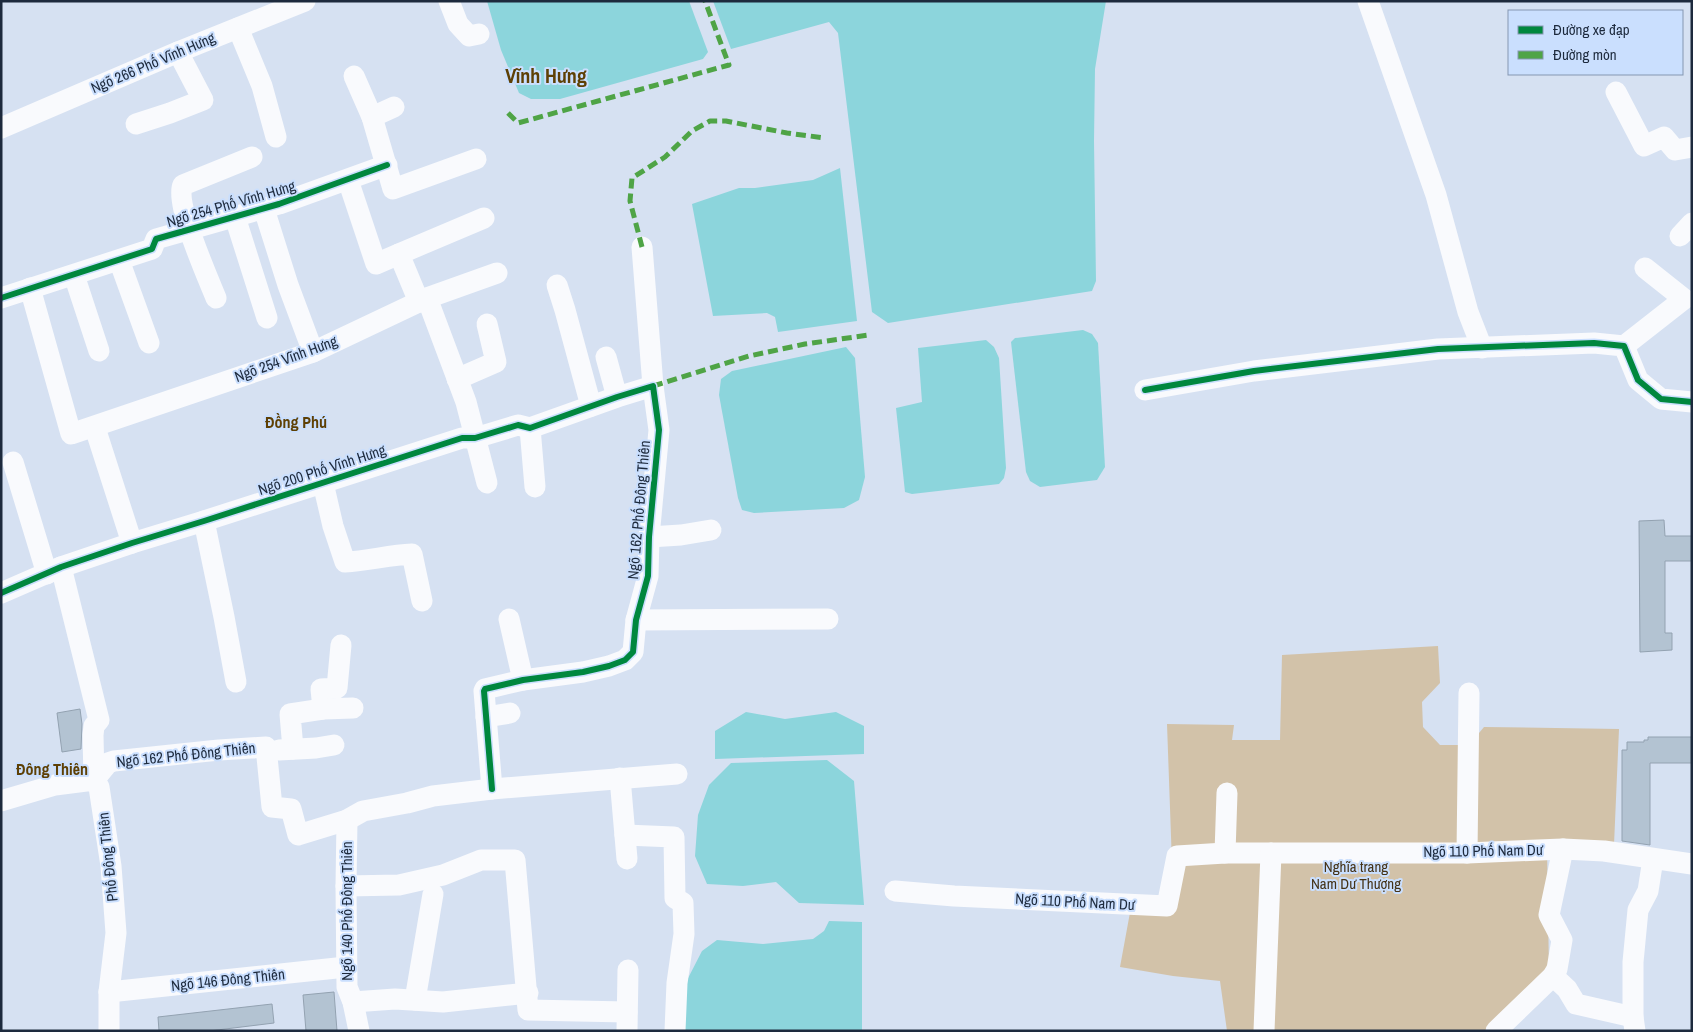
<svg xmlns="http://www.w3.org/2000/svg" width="1693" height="1032" font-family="'Archivo Narrow',sans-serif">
	<rect width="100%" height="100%" fill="#d6e1f2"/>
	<!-- green -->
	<path fill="#d2c2a9" d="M1438,646L1440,683L1422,702L1423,727L1440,745H1469L1484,727L1619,729L1614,845L1547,847L1549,972L1492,1031H1227L1220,981L1173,976L1120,967L1131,907L1165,899L1172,864L1167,724L1234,725L1232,740H1280L1282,655Z"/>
	<!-- water -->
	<g fill="#8cd5dc">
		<path d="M487,1H689L708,52L703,59L560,99H531L519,93L501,50Z"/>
		<path d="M713,1H1106L1095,69L1094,141L1096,281L1092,291L888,323L872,312L838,33L829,22L731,49Z"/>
		<path d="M840,168L857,321L778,332L775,317L767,313L713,316L692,204L739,188H755L813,180Z"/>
		<path d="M1083,330L1092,334L1098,343L1105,467L1097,480L1040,487L1030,481L1026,472L1011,342L1015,338Z"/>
		<path d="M986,340L994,347L999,358L1006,468L1004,478L999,484L912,494L905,492L896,408L922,402L918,348Z"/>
		<path d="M846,347L855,358L865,477L859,500L844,508L754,513L742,510L738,498L719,395L721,379L732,371Z"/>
		<path d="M746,712L785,719L836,712L864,726V754L715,759V731Z"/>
		<path d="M827,760L854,781L864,905L799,903L776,882L743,886L707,884L695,856L698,815L709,785L731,763Z"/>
		<path d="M829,921L862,922V1031H683L684,986L702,951L717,940L763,944L813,939L824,931Z"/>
	</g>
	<!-- building -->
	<g fill="#b3c3d2" stroke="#93a2b1">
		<path d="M1664,520L1665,536H1692V561H1665V633H1672V650L1640,652L1639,521Z"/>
		<path d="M80,709L82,724L81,749L62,752L57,713Z"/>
		<path d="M1648,737H1692V763H1650V845L1622,841V750H1627V742H1644V740H1648Z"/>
		<path d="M334,992L337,1031H306L303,995Z"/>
		<path d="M272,1004L274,1023L209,1031H159L158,1017Z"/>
	</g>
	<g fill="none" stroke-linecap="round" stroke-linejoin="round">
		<!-- minor -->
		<g stroke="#f9fafd" stroke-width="21">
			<path d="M449,1L458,24L469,36L479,34"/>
			<path d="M1368,1L1436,195L1468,312L1482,348"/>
			<path d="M238,28L262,86L276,137"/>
			<path d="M354,76L372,117"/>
			<path d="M1616,92L1644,146L1664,137L1675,150L1692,147"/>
			<path d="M394,107L372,117L393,189L476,159"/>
			<path d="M136,124L170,113L203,100L178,52"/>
			<path d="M1,128L178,52L305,1"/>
			<path d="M348,180L376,264L399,254"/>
			<path d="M264,209L288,285L313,352"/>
			<path d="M235,217L267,318"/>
			<path d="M1680,236L1692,223"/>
			<path d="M119,260L149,343"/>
			<path d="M74,275L99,351"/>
			<path d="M557,285L565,310L591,406"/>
			<path d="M30,288L71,434L313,352L427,298L497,273"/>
			<path d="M1,298L152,249L156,239L279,204L387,165"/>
			<path d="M216,298C208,278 174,202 183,185L252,157"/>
			<path d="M427,298L466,402L487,483"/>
			<path d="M419,302L399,254L484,218"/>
			<path d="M1624,346L1684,299L1645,268"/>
			<path d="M606,357L617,397"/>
			<path d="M457,379L496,362L487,324"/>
			<path d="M1145,390L1254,371L1438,349L1594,343L1624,346L1638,380L1661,399L1692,402"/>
			<path d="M530,428L535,487"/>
			<path d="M97,434L132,543"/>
			<path d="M13,462L47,574"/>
			<path d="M323,483L333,526L345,562C369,561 388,555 412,554L422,601"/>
			<path d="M204,521L224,617L236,682"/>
			<path d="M649,537L681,535L711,530"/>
			<path d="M61,567L99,720L94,726L93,735L94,780"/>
			<path d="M1,593L61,567L132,543L204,521L462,438H475L518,425L530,428L617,397L653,386"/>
			<path d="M509,619L523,680"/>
			<path d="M636,620L828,619"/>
			<path d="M323,709L321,689L337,688L341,645"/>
			<path d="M486,717L510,713"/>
			<path d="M293,749L290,714L323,709L353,708"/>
			<path d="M279,750L316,748L334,745"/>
			<path d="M620,778L627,859"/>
			<path d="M94,780L108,763L114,761L219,750L266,747L272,807L291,809L298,835L347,820L363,811L407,803L433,796L492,789L677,774"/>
			<path d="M492,789L484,691L485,689L523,680L583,672L609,666L625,660L633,652L636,620L648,576L649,537L659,430L653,386L642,247"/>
			<path d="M1,801L55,785L94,780L99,787L111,866L116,933L109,992V1031"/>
			<path d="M347,820L346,886L347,987L353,1002L359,1031"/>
			<path d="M625,835L674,837L675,898L683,903L684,934L677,983L675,1031"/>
			<path d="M1225,853L1227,793"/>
			<path d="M1467,853L1469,693"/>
			<path d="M346,886L399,885L443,875L481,860H515L528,1010L627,1012"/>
			<path d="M895,891L954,896L1167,906L1177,856L1225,853H1467L1563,849L1604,851L1692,864"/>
			<path d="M1553,976L1567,989L1576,1004L1633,1017"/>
			<path d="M109,992L346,967"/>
			<path d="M415,1000L433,894"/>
			<path d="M353,1002L395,999L443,1002L528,993"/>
			<path d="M627,1031L628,970"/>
			<path d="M1264,1031L1271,853"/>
			<path d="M1496,1031L1553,976L1557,969L1562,940L1549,915L1563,849"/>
			<path d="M1635,1031L1633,1017V962L1638,910L1648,891L1653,859"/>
		</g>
		<!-- quiet -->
		<g stroke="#4fa446" stroke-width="5" stroke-dasharray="10 5" stroke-linecap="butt">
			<path d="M508,113L518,123L729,65L705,1"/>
			<path d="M642,247L630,201L632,178L665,157L692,131L710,121H726L787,133L825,138"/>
			<path d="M653,386L749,356L805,344L869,335"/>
		</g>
		<defs>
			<g id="cycleway">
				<path d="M1,298L152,249L156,239L279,204L387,165"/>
				<path d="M1145,390L1254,371L1438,349L1594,343L1624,346L1638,380L1661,399L1692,402"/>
				<path d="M1,593L61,567L132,543L204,521L462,438H475L518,425L530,428L617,397L653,386L659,430L649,537L648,576L636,620L633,652L625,660L609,666L583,672L523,680L485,689L484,691L492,789"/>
			</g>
		</defs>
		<!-- cycleway casing -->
		<use href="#cycleway" stroke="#cadffe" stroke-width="9"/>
		<!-- cycleway -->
		<use href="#cycleway" stroke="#00873e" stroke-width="6"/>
	</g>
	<g text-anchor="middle" stroke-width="4" stroke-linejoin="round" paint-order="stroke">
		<!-- street labels -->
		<g font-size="15" fill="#1d2a3d" stroke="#cadffe">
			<text transform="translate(153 63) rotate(-23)" y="5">Ngõ 266 Phố Vĩnh Hưng</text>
			<text transform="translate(231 204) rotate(-16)" y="5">Ngõ 254 Phố Vĩnh Hưng</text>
			<text transform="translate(286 359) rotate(-20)" y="5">Ngõ 254 Vĩnh Hưng</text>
			<text transform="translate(322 470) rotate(-18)" y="5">Ngõ 200 Phố Vĩnh Hưng</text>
			<text transform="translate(639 510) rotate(-85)" y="5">Ngõ 162 Phố Đông Thiên</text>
			<text transform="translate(186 755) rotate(-6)" y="5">Ngõ 162 Phố Đông Thiên</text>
			<text transform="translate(1483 851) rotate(-1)" y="5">Ngõ 110 Phố Nam Dư</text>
			<text transform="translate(108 857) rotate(-96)" y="5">Phố Đông Thiên</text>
			<text transform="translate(1075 902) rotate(3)" y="5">Ngõ 110 Phố Nam Dư</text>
			<text transform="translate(347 911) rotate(-90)" y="5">Ngõ 140 Phố Đông Thiên</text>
			<text transform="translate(228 980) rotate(-6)" y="5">Ngõ 146 Đông Thiên</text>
		</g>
		<!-- park labels -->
		<g font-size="15" fill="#443216" stroke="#cadffe">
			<text x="1356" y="872">Nghĩa trang<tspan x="1356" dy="17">Nam Dư Thượng</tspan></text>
		</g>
		<!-- neighbourhood labels -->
		<g font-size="16" font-weight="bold" fill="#5e4005" stroke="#cadffe">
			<text x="296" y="428">Đồng Phú</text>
			<text x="52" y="775">Đông Thiên</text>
		</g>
		<!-- district labels -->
		<g font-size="20" font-weight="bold" fill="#5e4005" stroke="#cadffe">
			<text x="546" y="83">Vĩnh Hưng</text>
		</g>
	</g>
	<!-- border -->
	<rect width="1693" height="1032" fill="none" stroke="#1d2a3d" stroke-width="5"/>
	<!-- legend -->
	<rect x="1508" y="10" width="175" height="65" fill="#cadffe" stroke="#8597b1"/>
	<rect x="1518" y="26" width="25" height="8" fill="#00873e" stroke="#8597b1"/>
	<text x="1553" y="35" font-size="15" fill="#1d2a3d">Đường xe đạp</text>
	<rect x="1518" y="51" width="25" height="8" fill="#4fa446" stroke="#8597b1"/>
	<text x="1553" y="60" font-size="15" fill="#1d2a3d">Đường mòn</text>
</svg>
